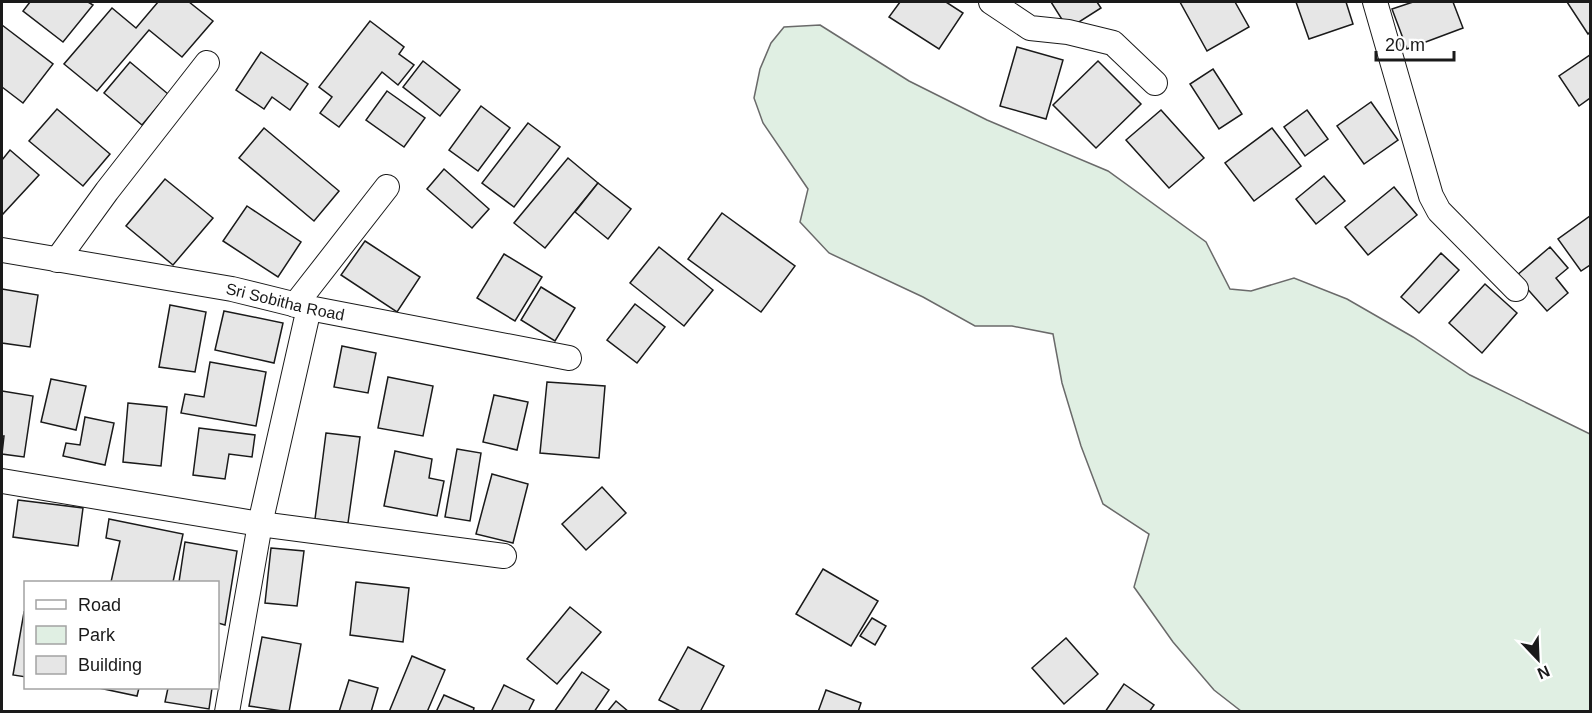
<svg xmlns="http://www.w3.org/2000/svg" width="1592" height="713" font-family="Helvetica,sans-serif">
	<rect width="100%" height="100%" fill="#fff"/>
	<!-- green -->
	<path fill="#e0efe3" stroke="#6a6a6a" stroke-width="1.5" d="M820,25L909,81L987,120L1108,171L1206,242L1230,289L1251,291L1294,278L1347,299L1413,337L1470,375L1590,434V711H1241L1214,690L1173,642L1134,587L1149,534L1103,504L1081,446L1062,383L1053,334L1012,326H975L923,297L829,253L800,222L808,189L763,123L754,98L760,69L771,43L784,27Z"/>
	<!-- building -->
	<g fill="#e6e6e6" stroke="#1a1a1a" stroke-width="1.5">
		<path d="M30,2H88L93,5L63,42L23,11Z"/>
		<path d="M158,2H189L213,21L182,57L149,30L97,91L64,64L112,8L136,28Z"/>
		<path d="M900,2H946L963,13L939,49L889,17Z"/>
		<path d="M1051,2H1097L1101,8L1068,29Z"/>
		<path d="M1180,2H1235L1249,27L1207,51Z"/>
		<path d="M1296,2H1346L1353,24L1309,39Z"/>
		<path d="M1413,2H1453L1463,28L1407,49L1392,9Z"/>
		<path d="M1567,2H1590V32L1588,34Z"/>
		<path d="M370,21L404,47L399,54L414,65L398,85L382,72L339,127L320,113L332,97L319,87Z"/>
		<path d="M2,25L53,64L23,103L2,87Z"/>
		<path d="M1017,47L1063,60L1046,119L1000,106Z"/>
		<path d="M261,52L308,84L290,110L272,97L264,109L236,90Z"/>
		<path d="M1590,55V98L1579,106L1559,76Z"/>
		<path d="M423,61L460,90L440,116L403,87Z"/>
		<path d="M1098,61L1141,104L1096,148L1053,105Z"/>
		<path d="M130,62L168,94L142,125L104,93Z"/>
		<path d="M1213,69L1242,114L1219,129L1190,84Z"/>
		<path d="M387,91L425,118L404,147L366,120Z"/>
		<path d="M1371,102L1398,140L1364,164L1337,126Z"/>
		<path d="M481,106L510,128L478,171L449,150Z"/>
		<path d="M57,109L110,154L83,186L29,141Z"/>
		<path d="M1161,110L1204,158L1169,188L1126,140Z"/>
		<path d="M1307,110L1328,139L1305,156L1284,127Z"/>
		<path d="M528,123L560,147L514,207L482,183Z"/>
		<path d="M264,128L339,191L314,221L239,158Z"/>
		<path d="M1272,128L1301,166L1254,201L1225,163Z"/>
		<path d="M10,150L39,175L2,215V160Z"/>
		<path d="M568,158L598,183L545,248L514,223Z"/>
		<path d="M444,169L489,209L472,228L427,189Z"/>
		<path d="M1324,176L1345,201L1316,224L1296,199Z"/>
		<path d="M165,179L213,218L173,265L126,226Z"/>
		<path d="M598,183L631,209L608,239L575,212Z"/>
		<path d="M1394,187L1417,215L1368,255L1345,227Z"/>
		<path d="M247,206L301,242L278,277L223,241Z"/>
		<path d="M722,213L795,266L761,312L688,259Z"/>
		<path d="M1590,216V265L1581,271L1558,239Z"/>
		<path d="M365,241L420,277L397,312L341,275Z"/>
		<path d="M659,247L713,290L684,326L630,283Z"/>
		<path d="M1550,247L1568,268L1556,278L1568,293L1547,311L1516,276Z"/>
		<path d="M1441,253L1459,270L1419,313L1401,297Z"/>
		<path d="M504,254L542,277L515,321L477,298Z"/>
		<path d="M1485,284L1517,313L1482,353L1449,323Z"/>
		<path d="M541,287L575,308L555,341L521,320Z"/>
		<path d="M2,289L38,295L30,347L2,343Z"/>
		<path d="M635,304L665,327L637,363L607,340Z"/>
		<path d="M170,305L206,312L195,372L159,367Z"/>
		<path d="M224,311L283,323L274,363L215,350Z"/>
		<path d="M342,346L376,353L368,393L334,387Z"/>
		<path d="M210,362L266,372L256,426L181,413L185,394L204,397Z"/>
		<path d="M388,377L433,386L423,436L378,428Z"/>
		<path d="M51,379L86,386L76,430L41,422Z"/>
		<path d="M547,382L605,386L599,458L540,453Z"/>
		<path d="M2,391L33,396L24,457L2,454L4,436H2Z"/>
		<path d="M494,395L528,402L517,450L483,442Z"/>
		<path d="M128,403L167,407L161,466L123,462Z"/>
		<path d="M85,417L114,423L105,465L63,456L66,443L80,445Z"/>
		<path d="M199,428L255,435L252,457L229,454L225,479L193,475Z"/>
		<path d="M326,433L360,437L348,523L315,519Z"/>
		<path d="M457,449L481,453L470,521L445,517Z"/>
		<path d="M395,451L432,459L429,478L444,481L437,516L384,506Z"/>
		<path d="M492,474L528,484L513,543L476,534Z"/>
		<path d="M602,487L626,513L586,550L562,524Z"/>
		<path d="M18,500L83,508L78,546L13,537Z"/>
		<path d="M109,519L183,534L173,582H111L120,541L106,538Z"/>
		<path d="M185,542L237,551L225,625L218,623V582H179Z"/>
		<path d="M271,548L304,551L297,606L265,603Z"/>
		<path d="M823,569L878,601L851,646L796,614Z"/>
		<path d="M356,582L409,588L403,642L350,635Z"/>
		<path d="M570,607L601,632L557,684L527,659Z"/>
		<path d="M24,612L26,613V677L13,675Z"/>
		<path d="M872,618L886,626L875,645L860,636Z"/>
		<path d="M262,637L301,644L289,712L249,706Z"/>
		<path d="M1066,638L1098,674L1064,704L1032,668Z"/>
		<path d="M688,647L724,666L700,712H682L659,700Z"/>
		<path d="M412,656L445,670L427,712H389Z"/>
		<path d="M582,672L609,690L594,712H554Z"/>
		<path d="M349,680L378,688L371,712H339Z"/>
		<path d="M1124,684L1154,705L1149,712H1105Z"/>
		<path d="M504,685L534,700L528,712H491Z"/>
		<path d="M99,688H139L137,696Z"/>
		<path d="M168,688H212L209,709L165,702Z"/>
		<path d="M826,690L861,703L858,712H818Z"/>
		<path d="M444,695L474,708L473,712H436Z"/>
		<path d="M616,701L629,712H607Z"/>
	</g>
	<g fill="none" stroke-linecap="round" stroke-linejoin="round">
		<defs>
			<g id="minor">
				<path d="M991,2L1030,28L1068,32L1113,43L1155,83"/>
				<path d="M1375,2L1431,196L1439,211L1516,289"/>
				<path id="s1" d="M2,250L232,289L309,308L569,358"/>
				<path d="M57,260L107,191L207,63"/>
				<path d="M295,305L387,187"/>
				<path d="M2,481L260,524L504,556"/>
				<path d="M227,712L260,524L309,308"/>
			</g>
		</defs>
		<!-- minor casing -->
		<use href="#minor" stroke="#1a1a1a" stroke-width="26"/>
		<!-- minor -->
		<use href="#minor" stroke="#fff" stroke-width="24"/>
	</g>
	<g text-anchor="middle" stroke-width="4.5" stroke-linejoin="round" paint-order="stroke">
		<!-- street labels -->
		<g font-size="16" fill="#1a1a1a" stroke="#fff">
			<text dy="6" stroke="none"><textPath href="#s1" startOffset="288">Sri Sobitha Road</textPath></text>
		</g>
	</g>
	<!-- border -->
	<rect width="1592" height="713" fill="none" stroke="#1a1a1a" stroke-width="6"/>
	<!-- legend -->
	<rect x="24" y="581" width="195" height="108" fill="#ffffff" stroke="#a3a3a3" stroke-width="1.5"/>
	<rect x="36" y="600" width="30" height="9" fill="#ffffff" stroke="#a3a3a3" stroke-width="1.5"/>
	<text x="78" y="611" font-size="18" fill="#1a1a1a">Road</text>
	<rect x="36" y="626" width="30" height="18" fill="#e0efe3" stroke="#a3a3a3" stroke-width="1.5"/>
	<text x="78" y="641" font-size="18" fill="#1a1a1a">Park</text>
	<rect x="36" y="656" width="30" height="18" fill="#e6e6e6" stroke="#a3a3a3" stroke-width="1.5"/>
	<text x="78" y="671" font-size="18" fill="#1a1a1a">Building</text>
	<!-- north arrow -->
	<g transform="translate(1538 659) rotate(157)" stroke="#ffffff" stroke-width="4.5" paint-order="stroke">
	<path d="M0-4.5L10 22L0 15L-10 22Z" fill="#1a1a1a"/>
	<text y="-9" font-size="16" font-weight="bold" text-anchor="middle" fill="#1a1a1a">N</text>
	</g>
	<!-- scale -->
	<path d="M1376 51v9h78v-9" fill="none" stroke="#1a1a1a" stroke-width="3"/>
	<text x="1385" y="51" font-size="18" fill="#1a1a1a" stroke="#ffffff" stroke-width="4.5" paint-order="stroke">20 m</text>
</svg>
